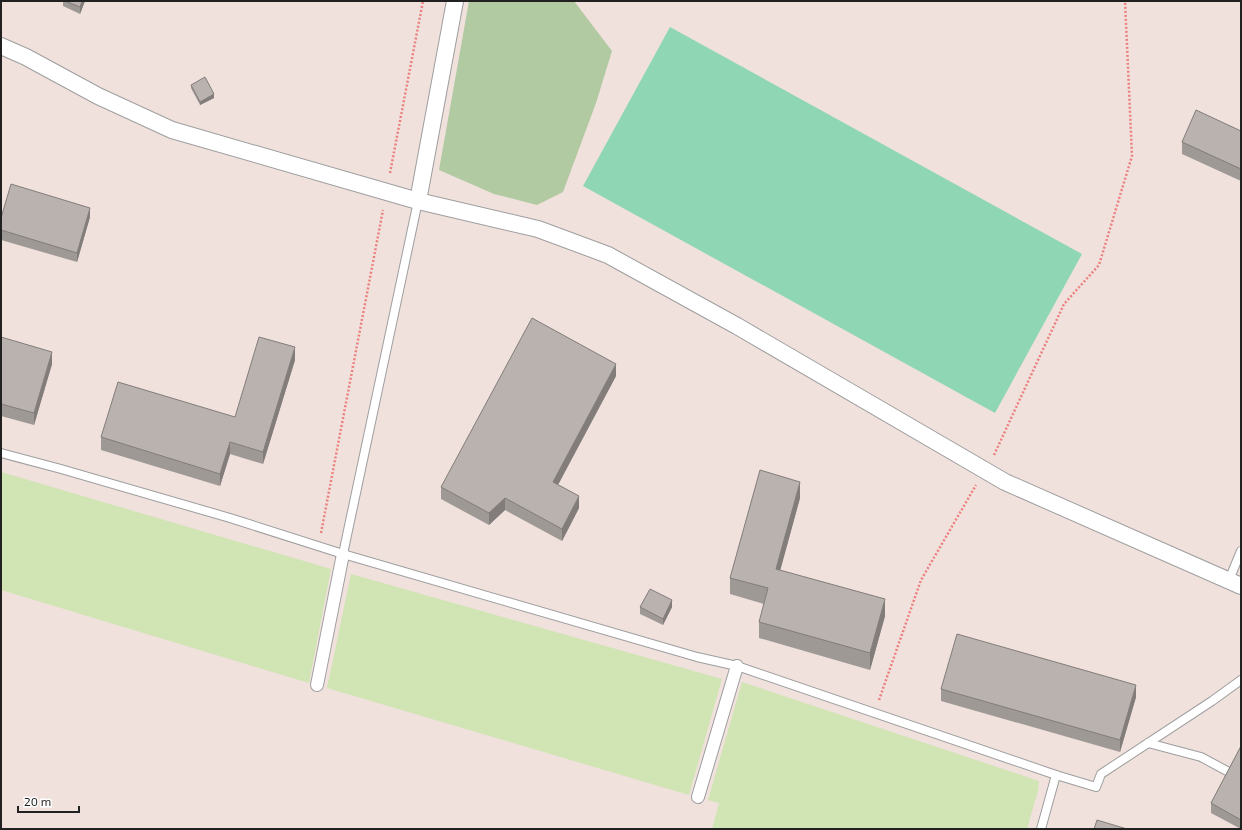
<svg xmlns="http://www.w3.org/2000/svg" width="1242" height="830" font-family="'Exo 2',sans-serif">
	<rect width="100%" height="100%" fill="#f0ede8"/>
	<!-- military -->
	<rect fill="#f0e1dd" x="1" y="1" width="1240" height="828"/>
	<!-- grass -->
	<g fill="#d0e4b4">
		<path d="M1,472L331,569L309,683L1,590Z"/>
		<path d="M351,574L722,679L689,795L327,688Z"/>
		<path d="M742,682L1039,781L1038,791L1027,829H712L719,803L708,800Z"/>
	</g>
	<!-- forest -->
	<path fill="#b1caa2" d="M469,1H574L612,51L596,103L563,192L537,205L494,194L439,170Z"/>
	<!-- pitch -->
	<path fill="#8fd6b4" d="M670,27L1082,254L995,413L583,186Z"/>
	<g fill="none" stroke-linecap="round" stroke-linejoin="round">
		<defs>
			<g id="service">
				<path d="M1,453L61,469L230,518L343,554L697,657L737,666L1056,775L1096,787L1101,774L1212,701L1241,680"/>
				<path d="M343,554L418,201"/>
				<path d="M1229,580L1241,551"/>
				<path d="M1148,743L1201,757L1227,771"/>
				<path d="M1041,829L1056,775"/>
			</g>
			<g id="pedestrian">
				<path d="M317,685L343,554"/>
				<path d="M698,797L737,666"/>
			</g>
			<g id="minor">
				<path d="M1,46L26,57L98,96L172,130L418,201L538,229L608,255L737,326L1005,482L1241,586"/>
				<path d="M418,201L455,1"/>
			</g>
		</defs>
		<!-- service casing -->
		<use href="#service" stroke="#9e9e9e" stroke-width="10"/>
		<!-- pedestrian casing -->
		<use href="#pedestrian" stroke="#9e9e9e" stroke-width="14"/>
		<!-- minor casing -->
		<use href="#minor" stroke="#9e9e9e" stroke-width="18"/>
		<!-- path -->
		<g stroke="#eb807e" stroke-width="2.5" stroke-dasharray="2 2" stroke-linecap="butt">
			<path d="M390,173L423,1"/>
			<path d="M994,455L1064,304L1099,265L1132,156L1125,1"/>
			<path d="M321,533L383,210"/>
			<path d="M879,700L921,580L976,485"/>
		</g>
		<!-- service -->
		<use href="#service" stroke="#fff" stroke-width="8"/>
		<!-- pedestrian -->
		<use href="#pedestrian" stroke="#fff" stroke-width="12"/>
		<!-- minor -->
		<use href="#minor" stroke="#fff" stroke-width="16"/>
	</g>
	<!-- wall -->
	<g fill="#9f9996">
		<path d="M63,1H85L80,14L63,6Z"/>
		<path d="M191,85L214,98L200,105L191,88Z"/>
		<path d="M1241,131V181L1182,154V142Z"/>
		<path d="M90,217L77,262L1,240V218Z"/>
		<path d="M1,337L52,364L34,425L1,416Z"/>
		<path d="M295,360L263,464L230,454L220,486L101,450V437L235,417Z"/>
		<path d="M616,376L558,485L579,508L562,541L505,510L489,525L441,499V487Z"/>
		<path d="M800,498L780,570L885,616L870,670L759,638V622L764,604L730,594V578Z"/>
		<path d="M640,607H672L663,625L640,614Z"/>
		<path d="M941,689L1136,697L1120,752L941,701Z"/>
		<path d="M1241,746V829L1211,813V803Z"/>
	</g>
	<!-- shaded-wall -->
	<g fill="#827d7a">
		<path d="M82,1H85L80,14V7Z"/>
		<path d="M214,94V98L200,105V102Z"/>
		<path d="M90,208V217L77,262V253Z"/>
		<path d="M295,347V360L263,464V452Z"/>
		<path d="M52,352V364L34,425V413Z"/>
		<path d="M616,364V376L553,494V482Z"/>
		<path d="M230,442V454L220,486V474Z"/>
		<path d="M800,482V498L776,586V569Z"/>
		<path d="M579,496V508L562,541V529Z"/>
		<path d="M505,498V510L489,525V513Z"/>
		<path d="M885,599V616L870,670V653Z"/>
		<path d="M672,600V607L663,625V619Z"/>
		<path d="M1136,685V697L1120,752V740Z"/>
	</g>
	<!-- building -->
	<g fill="#b9b2ae" stroke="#827d7a">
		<path d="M65,1H82L80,7Z"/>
		<path d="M205,77L214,94L200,102L191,85Z"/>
		<path d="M1196,110L1241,131V169L1182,142Z"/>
		<path d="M11,184L90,208L77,253L1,230V218Z"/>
		<path d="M532,318L616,364L553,482L579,496L562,529L505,498L489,513L441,487Z"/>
		<path d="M1,337L52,352L34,413L1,404Z"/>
		<path d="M259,337L295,347L263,452L230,442L220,474L101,437L118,382L235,417Z"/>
		<path d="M760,470L800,482L776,569L885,599L870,653L759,622L768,588L730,578Z"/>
		<path d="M650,589L672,600L663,619L640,607Z"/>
		<path d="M957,634L1136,685L1120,740L941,689Z"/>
		<path d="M1241,746V820L1211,803Z"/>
		<path d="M1097,820L1127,829H1094Z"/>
	</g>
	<!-- border -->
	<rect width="1242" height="830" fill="none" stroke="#212121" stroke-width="4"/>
	<!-- scale -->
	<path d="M18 806v6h61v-6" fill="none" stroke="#212121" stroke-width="2"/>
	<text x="24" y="806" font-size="12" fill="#212121" stroke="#ffffff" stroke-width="3" paint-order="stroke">20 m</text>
</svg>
